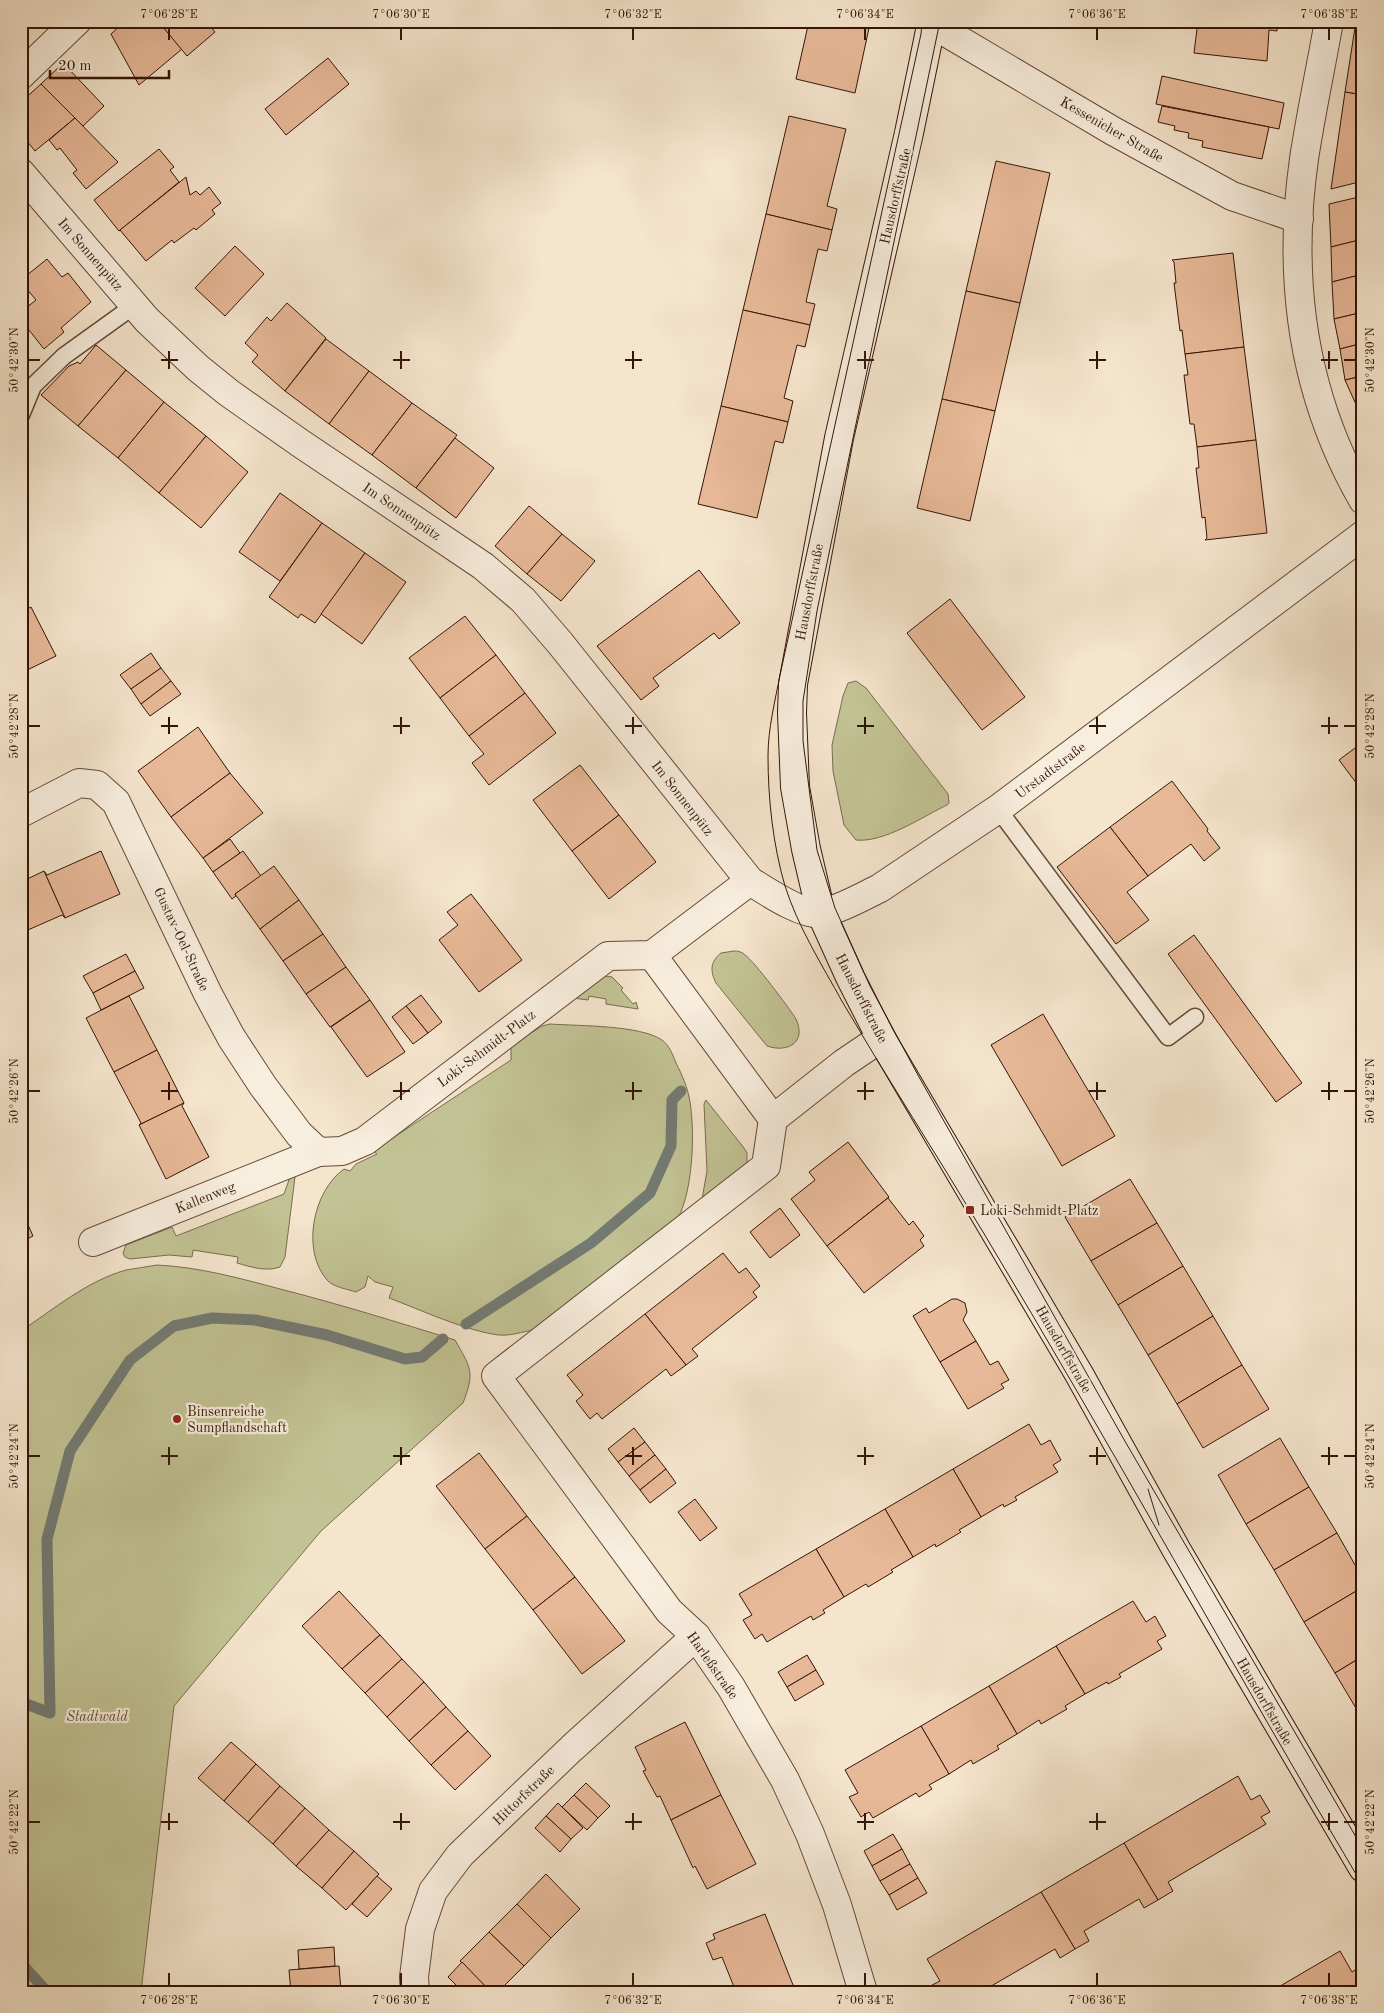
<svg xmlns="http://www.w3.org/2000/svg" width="1384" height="2013" font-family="'Old Standard TT',serif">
	<rect width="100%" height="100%" fill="#f5e5cd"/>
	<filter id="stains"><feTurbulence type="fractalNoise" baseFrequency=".004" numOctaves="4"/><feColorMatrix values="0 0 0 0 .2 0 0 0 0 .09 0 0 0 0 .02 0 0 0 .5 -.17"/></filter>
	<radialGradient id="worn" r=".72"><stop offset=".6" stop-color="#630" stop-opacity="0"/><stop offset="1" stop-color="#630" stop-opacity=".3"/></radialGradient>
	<!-- green -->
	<g fill="#c2c394" stroke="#7a6c4e">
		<path d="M856,681L866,688L948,794L949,803L947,805C922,817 884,843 856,840L844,825L833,771L832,745L843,696L848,683Z"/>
		<path d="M734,951C739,951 742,952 745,955C754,961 790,1009 796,1019C807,1043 787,1053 767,1046L716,983C710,971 710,962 721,953Z"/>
		<path d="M605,976L612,977L623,988L621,990L633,1004L636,1002L638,1009L606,1004V999L589,996L588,1000L573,998L599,977Z"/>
		<path d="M550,1024C579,1026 640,1025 662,1040C669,1045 673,1055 676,1063C682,1075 688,1088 690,1102C695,1133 693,1190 678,1218L533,1330C522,1332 510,1336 499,1335C466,1331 421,1310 389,1298L393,1287L375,1282L368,1276L365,1287L356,1292C347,1289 333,1287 327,1280C301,1250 313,1191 344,1169L350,1171L356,1164L377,1154L373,1151L511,1060V1046L542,1026Z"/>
		<path d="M706,1100L744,1148L747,1153V1165L702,1199L707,1171L704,1104Z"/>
		<path d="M290,1177H295L285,1257L280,1267C266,1272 251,1267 237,1263L238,1257L193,1250L192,1257L169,1255L130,1259L125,1257L123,1253L126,1245L172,1227L176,1236L284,1194Z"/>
		<path d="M157,1265C199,1267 239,1278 280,1289C339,1304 397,1322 455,1340C471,1368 475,1372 463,1403L321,1531L174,1706L141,1992H21V1331C54,1309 87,1281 126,1270C136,1268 147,1267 157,1265Z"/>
	</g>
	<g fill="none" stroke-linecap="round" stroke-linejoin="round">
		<!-- stream -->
		<g stroke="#737b74" stroke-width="11">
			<path d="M466,1324L591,1243L650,1193L671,1146L672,1100L681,1091"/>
			<path d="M21,1702L50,1713L47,1539L70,1451L130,1360L174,1326L212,1318L255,1320L327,1335L405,1359L422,1357L443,1339"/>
			<path d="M21,1963L47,1992"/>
		</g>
	</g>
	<!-- building -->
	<g fill="#e8b998" stroke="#331507">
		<path d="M21,21H39L21,35Z"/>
		<path d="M125,21H158L182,49L139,85L111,34Z"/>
		<path d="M158,21H206L215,32L187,56Z"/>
		<path d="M809,21H838L869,28L855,93L796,79Z"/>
		<path d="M1198,21H1278L1277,31L1269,30L1267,61L1194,53Z"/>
		<path d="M1356,21H1363V95L1345,92Z"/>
		<path d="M328,58L349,84L286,135L265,109Z"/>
		<path d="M63,63L104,106L83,126L41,84Z"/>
		<path d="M1162,76L1284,103L1279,129L1156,104Z"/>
		<path d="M41,84L75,118L35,151L21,134V102Z"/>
		<path d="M1345,92L1363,95V181L1331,189Z"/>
		<path d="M1162,106L1269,127L1262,159L1202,147L1203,141L1188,138L1189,133L1174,130L1175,126L1158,122Z"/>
		<path d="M789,116L846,129L827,206L837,209L832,230L766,214Z"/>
		<path d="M75,118L118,162L86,189L73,173L77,170L60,148L57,150L49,140Z"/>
		<path d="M159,149L174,167L170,170L179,182L119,231L94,200Z"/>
		<path d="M996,161L1050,173L1020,303L966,291Z"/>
		<path d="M186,177L190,195L196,191L200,195L209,187L221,203L212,210L215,214L196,230L194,228L174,243L172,240L146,261L120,230Z"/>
		<path d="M1363,196V239L1331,247L1329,204Z"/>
		<path d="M766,214L832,230L827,251L818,249L806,302L815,304L810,325L743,310Z"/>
		<path d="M1363,239V274L1332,282L1331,247Z"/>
		<path d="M235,246L264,274L225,316L195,288Z"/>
		<path d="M1233,253L1244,347L1185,354L1182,330L1180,331L1174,283H1176L1174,262L1172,260Z"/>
		<path d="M47,259L62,277L68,273L91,302L61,328L64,332L44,349L21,320V312L36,300L21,282V276L24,274L26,276Z"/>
		<path d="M1363,274V312L1334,319L1332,282Z"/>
		<path d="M966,291L1020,303L995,411L942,399Z"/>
		<path d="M287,303L326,338L285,391L252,362L258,355L245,343L267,317L271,321Z"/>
		<path d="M743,310L810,325L805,347L797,345L784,398L793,401L788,422L721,406Z"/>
		<path d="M1363,312V343L1340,349L1334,319Z"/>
		<path d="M326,339L369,371L329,424L285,391Z"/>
		<path d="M1363,343V376L1345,380L1340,349Z"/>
		<path d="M96,345L126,370L78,426L41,395L69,366L78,362L80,364Z"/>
		<path d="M1244,347L1256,440L1197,447L1194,424H1190L1184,375H1188L1185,354Z"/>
		<path d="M126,370L164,402L118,458L78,426Z"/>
		<path d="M369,371L412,403L372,455L329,424Z"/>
		<path d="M1363,376V420L1345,380Z"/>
		<path d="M942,399L995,411L970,521L917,508Z"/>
		<path d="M164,402L206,436L159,493L118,458Z"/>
		<path d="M412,403L457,435L416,488L372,455Z"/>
		<path d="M721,406L788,422L783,443L775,441L757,518L698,504Z"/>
		<path d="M206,436L248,472L201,528L159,493Z"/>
		<path d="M455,438L494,468L456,518L416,488Z"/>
		<path d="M1256,440L1267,533L1205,540L1207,538L1205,517L1202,518L1196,468H1199L1197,447Z"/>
		<path d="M280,493L322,523L280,581L239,552Z"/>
		<path d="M529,506L562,534L527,574L495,546Z"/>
		<path d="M322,523L365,553L315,623L301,614L298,618L269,597Z"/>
		<path d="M562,534L595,561L561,601L527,574Z"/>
		<path d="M365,553L406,582L362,644L321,614Z"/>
		<path d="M699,570L740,623L719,639L714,633L653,678L659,686L641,700L597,646Z"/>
		<path d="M950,599L1025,697L982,730L907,633Z"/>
		<path d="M31,607L56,656L21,673V612Z"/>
		<path d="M465,616L496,655L440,698L409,658Z"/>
		<path d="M151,653L161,668L131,689L120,675Z"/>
		<path d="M496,655L525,693L469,736L440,698Z"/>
		<path d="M161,668L171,681L141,704L131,689Z"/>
		<path d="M171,681L181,694L150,716L141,704Z"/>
		<path d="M525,693L556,733L489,785L472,763L484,754L469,736Z"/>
		<path d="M198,727L230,773L171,817L138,771Z"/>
		<path d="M1363,742V792L1339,760Z"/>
		<path d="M580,765L619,815L572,851L533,800Z"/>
		<path d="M230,773L263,813L203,858L171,817Z"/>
		<path d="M1172,781L1208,829L1207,831L1220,848L1204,861L1191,844L1148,876L1110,827Z"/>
		<path d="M619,815L656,862L609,899L572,851Z"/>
		<path d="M1110,827L1148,876L1127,892L1149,920L1116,944L1057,867Z"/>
		<path d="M230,839L240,853L213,872L203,858Z"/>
		<path d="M101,851L120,894L65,918L44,871L47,875Z"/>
		<path d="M243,851L261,876L235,894L236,896L232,899L213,872Z"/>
		<path d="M274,866L299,900L260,929L235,894Z"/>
		<path d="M44,871L65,918L62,915L21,933V882Z"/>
		<path d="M471,894L522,960L479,992L439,940L458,925L447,912Z"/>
		<path d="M299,900L323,934L283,961L260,929Z"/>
		<path d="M323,934L346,967L306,994L283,961Z"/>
		<path d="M1194,935L1302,1083L1276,1102L1168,954Z"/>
		<path d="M126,954L135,971L93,993L83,976Z"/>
		<path d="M346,967L370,1000L330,1027L306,994Z"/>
		<path d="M135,971L144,988L101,1010L93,993Z"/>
		<path d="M421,995L442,1022L428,1033L406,1006Z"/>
		<path d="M129,996L157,1050L114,1072L86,1018Z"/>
		<path d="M370,1000L405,1052L367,1077L331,1027Z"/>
		<path d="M406,1006L428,1033L413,1044L392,1017Z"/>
		<path d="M1043,1014L1115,1136L1062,1166L991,1045Z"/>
		<path d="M157,1050L184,1103L139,1125L141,1123L114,1072Z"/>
		<path d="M184,1103L182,1106L209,1157L166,1179L139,1125Z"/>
		<path d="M848,1142L889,1197L827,1246L791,1199L815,1180L809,1172Z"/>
		<path d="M1130,1179L1157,1223L1091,1261L1065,1217Z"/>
		<path d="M888,1198L909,1225L913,1221L924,1236L920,1240L924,1246L864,1293L827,1246Z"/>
		<path d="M780,1208L800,1235L770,1258L750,1232Z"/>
		<path d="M21,1209L33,1236L21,1242Z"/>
		<path d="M1157,1223L1183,1266L1118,1305L1091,1261Z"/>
		<path d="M723,1253L739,1273L746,1268L760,1286L753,1292L757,1297L692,1349L698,1356L686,1365L645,1314Z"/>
		<path d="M1183,1266L1213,1316L1148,1355L1118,1305Z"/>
		<path d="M952,1299H957L965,1303L967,1312L963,1320L976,1341L940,1362L913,1316L926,1308L929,1313Z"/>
		<path d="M645,1314L686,1365L671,1376L666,1369L602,1419L597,1413L590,1419L576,1401L583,1395L567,1375Z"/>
		<path d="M1213,1316L1242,1365L1177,1404L1148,1355Z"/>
		<path d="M976,1341L990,1365L998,1361L1009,1380L1001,1384L1004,1388L968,1409L940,1362Z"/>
		<path d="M1242,1365L1269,1409L1203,1448L1177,1404Z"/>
		<path d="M1029,1424L1041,1445L1050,1440L1061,1460L1053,1465L1058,1472L1015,1497L1017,1500L1004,1507L1003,1504L981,1517L953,1469Z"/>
		<path d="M634,1428L645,1442L618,1462L608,1449Z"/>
		<path d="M1280,1438L1309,1487L1246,1524L1218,1475Z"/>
		<path d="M645,1442L655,1455L629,1476L618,1462Z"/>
		<path d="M479,1453L527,1516L485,1549L436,1486Z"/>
		<path d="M655,1455L666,1469L640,1490L629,1476Z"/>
		<path d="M666,1469L676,1483L650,1503L640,1490Z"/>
		<path d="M953,1469L981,1517L959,1530L961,1532L936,1547L935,1544L913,1557L885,1509Z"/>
		<path d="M1309,1487L1337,1533L1274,1570L1246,1524Z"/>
		<path d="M695,1499L717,1528L700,1541L678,1512Z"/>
		<path d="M885,1509L913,1557L891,1570L893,1572L868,1587L866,1584L844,1597L816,1549Z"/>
		<path d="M527,1516L575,1577L533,1610L485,1549Z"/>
		<path d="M1337,1533L1363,1579V1587L1304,1622L1274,1570Z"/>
		<path d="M816,1549L844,1597L823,1610L825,1613L813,1620L811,1616L767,1642L762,1634L755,1639L743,1620L752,1615L739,1594Z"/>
		<path d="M575,1577L625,1641L582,1674L533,1610Z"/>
		<path d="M1363,1587V1656L1335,1673L1304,1622Z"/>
		<path d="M339,1591L380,1635L342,1669L302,1626Z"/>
		<path d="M1133,1601L1146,1622L1155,1616L1166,1636L1157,1641L1162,1649L1119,1674L1121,1677L1108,1684L1107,1682L1085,1694L1056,1646Z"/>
		<path d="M380,1635L402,1659L365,1693L342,1669Z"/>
		<path d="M1056,1646L1085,1694L1065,1706L1067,1709L1041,1724L1039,1720L1017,1734L989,1686Z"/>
		<path d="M807,1655L816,1670L787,1687L778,1672Z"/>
		<path d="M1363,1656V1720L1335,1673Z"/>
		<path d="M402,1659L424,1682L387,1717L365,1693Z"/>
		<path d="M816,1670L824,1684L795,1701L787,1687Z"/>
		<path d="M424,1682L446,1707L409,1741L387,1717Z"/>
		<path d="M989,1686L1017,1734L997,1746L999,1749L973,1764L971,1760L949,1774L921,1726Z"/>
		<path d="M446,1707L468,1731L431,1765L409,1741Z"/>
		<path d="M685,1722L721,1795L671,1820L660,1796L657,1797L643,1771L646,1770L635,1747Z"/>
		<path d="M921,1726L949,1774L929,1785L932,1789L919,1797L916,1793L873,1818L869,1812L861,1817L849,1797L858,1793L845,1770Z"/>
		<path d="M468,1731L491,1756L455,1790L431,1765Z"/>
		<path d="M231,1742L256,1764L224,1801L198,1778Z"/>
		<path d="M256,1764L280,1786L248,1822L224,1801Z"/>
		<path d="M1238,1776L1251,1800L1260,1795L1270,1812L1261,1817L1266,1824L1168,1882L1173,1891L1158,1900L1124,1843Z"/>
		<path d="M586,1783L610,1806L598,1818L574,1795Z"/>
		<path d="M280,1786L305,1808L273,1844L248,1822Z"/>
		<path d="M574,1795L598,1818L587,1830L562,1807Z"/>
		<path d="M721,1795L756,1864L707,1889L695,1866L693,1868L671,1820Z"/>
		<path d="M558,1803L583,1828L571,1839L546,1816Z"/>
		<path d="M305,1808L329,1830L296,1866L273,1844Z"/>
		<path d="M546,1816L571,1839L560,1852L535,1828Z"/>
		<path d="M329,1830L354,1851L322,1888L296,1866Z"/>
		<path d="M893,1834L902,1849L872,1866L864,1851Z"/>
		<path d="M1124,1843L1158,1900L1144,1908L1139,1899L1084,1931L1089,1941L1075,1949L1041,1892Z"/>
		<path d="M902,1849L910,1864L880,1881L872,1866Z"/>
		<path d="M354,1851L379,1874L346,1910L322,1888Z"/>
		<path d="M910,1864L918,1878L889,1895L880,1881Z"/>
		<path d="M546,1874L580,1909L551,1938L517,1904Z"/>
		<path d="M377,1876L392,1889L367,1917L352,1904Z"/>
		<path d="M918,1878L927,1893L897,1910L889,1895Z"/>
		<path d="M1041,1892L1075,1949L1060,1958L1055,1949L981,1992H936L932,1985L940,1981L927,1959Z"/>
		<path d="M517,1904L551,1938L524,1966L489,1932Z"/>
		<path d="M765,1914L791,1980L796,1992H736L722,1957L713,1960L706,1943L715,1939L713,1934Z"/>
		<path d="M489,1932L524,1966L498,1992H491L460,1961Z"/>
		<path d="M334,1947L335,1966L299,1969L298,1950Z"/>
		<path d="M1340,1951L1352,1972L1361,1966L1363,1969V1992H1270Z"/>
		<path d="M462,1962L490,1991L489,1992H463L448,1977Z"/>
		<path d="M339,1966L341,1992H291L289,1970Z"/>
	</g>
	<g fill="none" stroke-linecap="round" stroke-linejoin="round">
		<defs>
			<g id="lane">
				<path d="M21,415L33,386L64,356L135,305"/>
				<path d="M998,809L1168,1037L1195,1017"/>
			</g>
			<g id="street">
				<path d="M1329,21C1321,67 1311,113 1304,159C1287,279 1302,394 1363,500"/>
				<path d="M932,24L1113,131L1232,196L1299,219"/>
				<path d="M21,75L77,21"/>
				<path d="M21,173L147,320L198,368L229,393L300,443L483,566L523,600L560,643L750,881C766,891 804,917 823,913C843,908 862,897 880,888L998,809L1363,535"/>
				<path d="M21,813L79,783L97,785L116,802L208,994L231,1037L263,1086L299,1134L318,1152L342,1151L365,1141L608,956L652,955L750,881"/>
				<path d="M652,955L773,1119L766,1166L496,1376L669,1611L696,1636L731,1687L785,1780L810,1834L837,1905L863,1992"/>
				<path d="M773,1119L844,1063L881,1038"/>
				<path d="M93,1242L318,1152"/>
				<path d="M415,1992L414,1977L420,1929L433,1891L460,1855L572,1748L696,1636"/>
			</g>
			<path id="secondary" d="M932,21L909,133L839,438L793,684L792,713L795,787L806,849L821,913L850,977L881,1038L1079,1374L1176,1549L1363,1868"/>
		</defs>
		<!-- lane casing -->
		<use href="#lane" stroke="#644938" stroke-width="19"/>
		<!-- street casing -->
		<use href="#street" stroke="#644938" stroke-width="30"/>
		<!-- secondary casing -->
		<use href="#secondary" stroke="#331507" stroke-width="30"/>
		<!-- lane -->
		<use href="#lane" stroke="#f8eede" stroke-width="16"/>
		<!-- street -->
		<use href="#street" stroke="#f8eede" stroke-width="28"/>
		<!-- secondary -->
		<use href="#secondary" stroke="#f8eede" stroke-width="28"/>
		<!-- tram -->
		<g stroke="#331507" stroke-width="1">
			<path d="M922,21L921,34L780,675C775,701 768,729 768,756C768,799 773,845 785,886C798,927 822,965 843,1003C888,1080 937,1155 983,1232C1113,1448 1234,1669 1363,1886"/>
			<path d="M940,21L817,611L803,701V741L817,850L835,908L870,986L919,1077L1126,1443L1363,1849"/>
			<path d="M1148,1489L1159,1525"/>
		</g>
	</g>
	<!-- ticks -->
	<path fill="none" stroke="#331507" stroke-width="2" d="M169,28V40M401,28V40M633,28V40M865,28V40M1097,28V40M1329,28V40M169,351V369M401,351V369M633,351V369M865,351V369M1097,351V369M1329,351V369M28,360H40M161,360H178M393,360H410M625,360H642M857,360H874M1089,360H1106M1321,360H1338M1344,360H1356M169,717V734M401,717V734M633,717V734M865,717V734M1097,717V734M1329,717V734M28,726H40M161,726H178M393,726H410M625,726H642M857,726H874M1089,726H1106M1321,726H1338M1344,726H1356M169,1082V1100M401,1082V1100M633,1082V1100M865,1082V1100M1097,1082V1100M1329,1082V1100M28,1091H40M161,1091H178M393,1091H410M625,1091H642M857,1091H874M1089,1091H1106M1321,1091H1338M1344,1091H1356M169,1447V1465M401,1447V1465M633,1447V1465M865,1447V1465M1097,1447V1465M1329,1447V1465M28,1456H40M161,1456H178M393,1456H410M625,1456H642M857,1456H874M1089,1456H1106M1321,1456H1338M1344,1456H1356M169,1813V1830M401,1813V1830M633,1813V1830M865,1813V1830M1097,1813V1830M1329,1813V1830M28,1822H40M161,1822H178M393,1822H410M625,1822H642M857,1822H874M1089,1822H1106M1321,1822H1338M1344,1822H1356M169,1973V1986M401,1973V1986M633,1973V1986M865,1973V1986M1097,1973V1986M1329,1973V1986"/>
	<!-- markers -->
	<g fill="#8f2418" stroke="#f8eede" stroke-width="2">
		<rect x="965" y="1205" width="10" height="10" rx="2.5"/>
		<circle cx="177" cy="1419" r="5"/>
	</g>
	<g text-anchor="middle" stroke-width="4.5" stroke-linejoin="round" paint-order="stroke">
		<!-- street labels -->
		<g font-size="14" fill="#331507" stroke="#f8eede">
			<text transform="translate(1112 129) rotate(30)" y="5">Kessenicher Straße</text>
			<text transform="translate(895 196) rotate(-77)" y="5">Hausdorffstraße</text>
			<text transform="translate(91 254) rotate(49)" y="5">Im Sonnenpütz</text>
			<text transform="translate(402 511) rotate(34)" y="5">Im Sonnenpütz</text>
			<text transform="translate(809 592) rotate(-79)" y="5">Hausdorffstraße</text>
			<text transform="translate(1050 770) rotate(-37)" y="5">Urstadtstraße</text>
			<text transform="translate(683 798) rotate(52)" y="5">Im Sonnenpütz</text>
			<text transform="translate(182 939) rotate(65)" y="5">Gustav-Oel-Straße</text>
			<text transform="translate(862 998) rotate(63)" y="5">Hausdorffstraße</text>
			<text transform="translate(486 1048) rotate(-37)" y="5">Loki-Schmidt-Platz</text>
			<text transform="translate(205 1197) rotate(-22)" y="5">Kallenweg</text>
			<text transform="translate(1064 1349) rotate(60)" y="5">Hausdorffstraße</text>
			<text transform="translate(713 1665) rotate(55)" y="5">Harleßstraße</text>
			<text transform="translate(1265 1701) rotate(60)" y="5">Hausdorffstraße</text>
			<text transform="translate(523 1795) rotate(-44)" y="5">Hittorfstraße</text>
		</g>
		<!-- poi labels -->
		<g font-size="14" fill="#331507" stroke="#f8eede" text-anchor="start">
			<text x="980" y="1215">Loki-Schmidt-Platz</text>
			<text x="187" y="1416">Binsenreiche<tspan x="187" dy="16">Sumpflandschaft</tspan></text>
		</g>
		<!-- park labels -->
		<g font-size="14" font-style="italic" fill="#5e4931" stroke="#f8eede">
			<text x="97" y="1721">Stadtwald</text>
		</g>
	</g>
	<!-- margin -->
	<rect width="1384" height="2013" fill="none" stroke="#f5e5cd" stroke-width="55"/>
	<!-- scale -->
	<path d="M50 70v8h119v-8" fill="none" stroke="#331507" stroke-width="2.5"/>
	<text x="58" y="70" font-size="15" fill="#331507" stroke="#f8eede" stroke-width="4" paint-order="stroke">20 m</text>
	<rect x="28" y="28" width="1328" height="1958" fill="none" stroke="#331507" stroke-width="2"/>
	<g font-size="12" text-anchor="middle" fill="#331507">
		<text x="169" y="18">7°06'28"E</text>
		<text x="401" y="18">7°06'30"E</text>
		<text x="633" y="18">7°06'32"E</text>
		<text x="865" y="18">7°06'34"E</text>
		<text x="1097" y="18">7°06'36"E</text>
		<text x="1329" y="18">7°06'38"E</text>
		<text transform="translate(14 360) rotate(-90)" y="4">50°42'30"N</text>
		<text transform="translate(1370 360) rotate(-90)" y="4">50°42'30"N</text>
		<text transform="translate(14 726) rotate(-90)" y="4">50°42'28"N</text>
		<text transform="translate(1370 726) rotate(-90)" y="4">50°42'28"N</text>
		<text transform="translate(14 1091) rotate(-90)" y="4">50°42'26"N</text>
		<text transform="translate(1370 1091) rotate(-90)" y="4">50°42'26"N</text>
		<text transform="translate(14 1456) rotate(-90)" y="4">50°42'24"N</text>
		<text transform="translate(1370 1456) rotate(-90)" y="4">50°42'24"N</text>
		<text transform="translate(14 1822) rotate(-90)" y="4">50°42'22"N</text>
		<text transform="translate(1370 1822) rotate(-90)" y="4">50°42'22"N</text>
		<text x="169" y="2004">7°06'28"E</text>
		<text x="401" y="2004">7°06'30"E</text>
		<text x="633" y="2004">7°06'32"E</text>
		<text x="865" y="2004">7°06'34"E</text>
		<text x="1097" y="2004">7°06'36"E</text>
		<text x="1329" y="2004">7°06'38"E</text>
	</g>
	<rect width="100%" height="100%" filter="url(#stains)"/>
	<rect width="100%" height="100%" fill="url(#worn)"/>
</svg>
